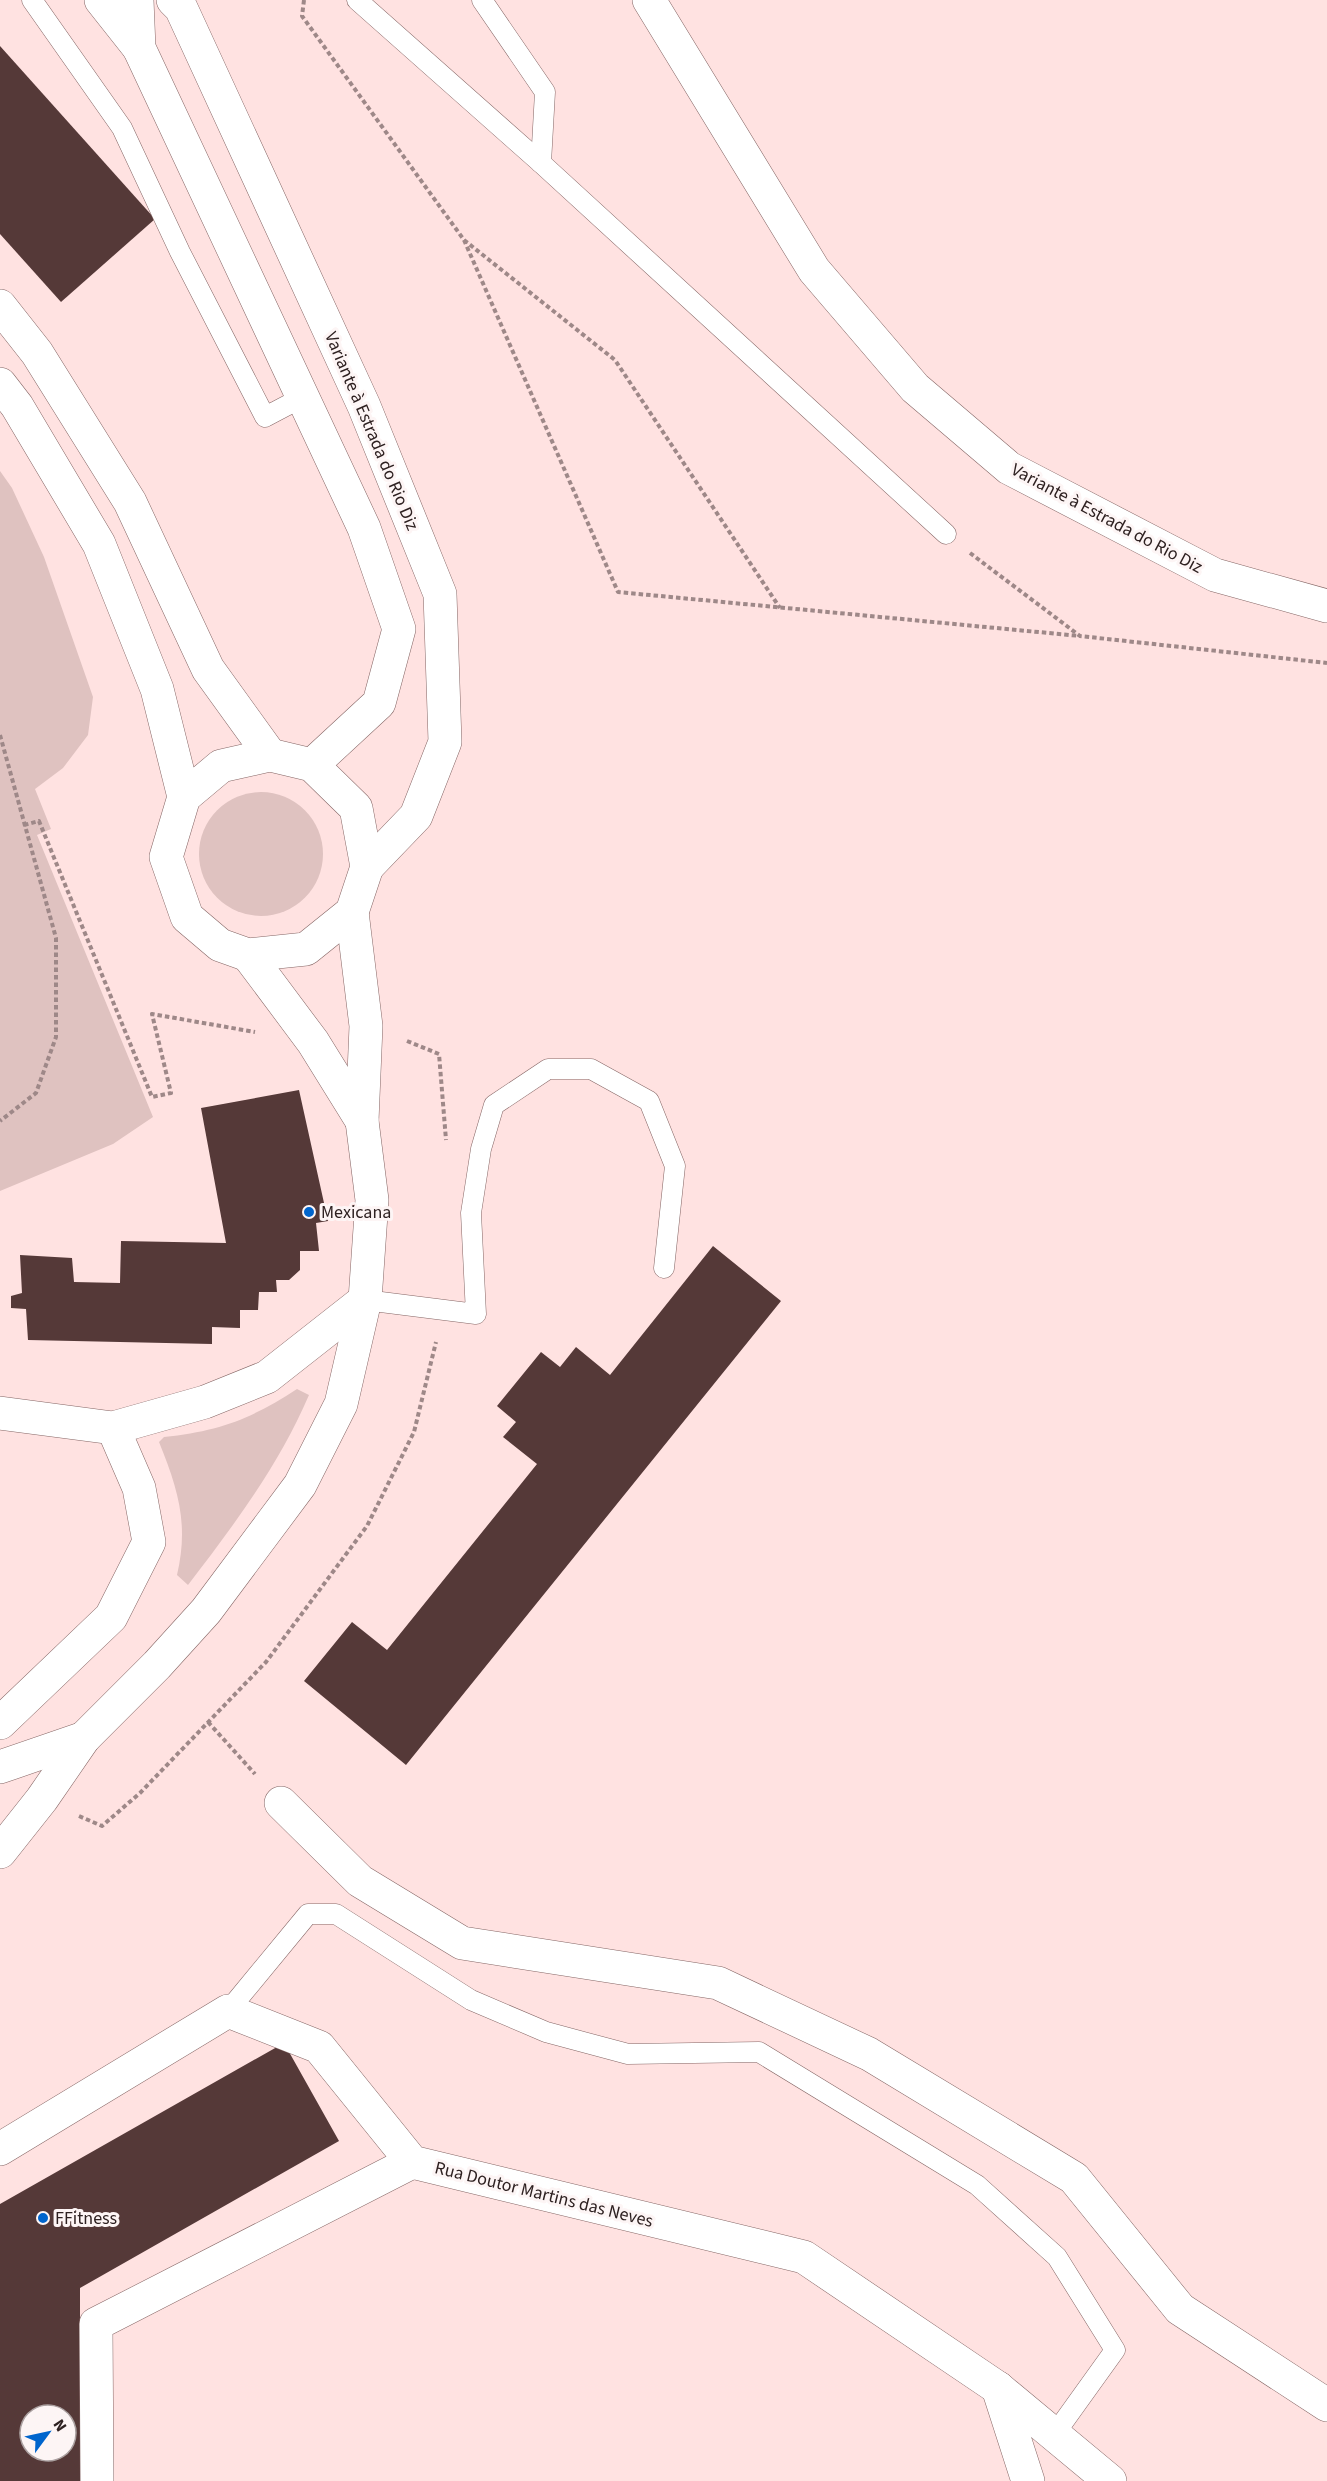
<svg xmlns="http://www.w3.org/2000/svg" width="1327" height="2481" font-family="'Source Sans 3',sans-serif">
	<rect width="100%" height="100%" fill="#ffe2e1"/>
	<!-- green -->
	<g fill="#dfc2c0">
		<path d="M0,471L12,488L44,557L93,697L88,735L63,768L35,789L51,829L37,835L153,1117L113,1144L0,1191Z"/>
		<circle cx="261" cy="854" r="62"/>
		<path d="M297,1389L309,1395C279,1465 234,1525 188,1585L177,1575C189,1524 178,1489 159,1442L164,1437C219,1431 251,1419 297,1389Z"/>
	</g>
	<!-- building -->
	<g fill="#553938" fill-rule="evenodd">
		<path d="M0,46L155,219L61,302L0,234Z"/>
		<path d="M299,1090L328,1221L316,1223L319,1251H300V1270L289,1280H276L277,1292H259L258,1310H240V1328L212,1327V1344L28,1340L26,1309L11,1308V1296L22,1293L20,1255L72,1258L74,1282L120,1283L121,1241L226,1243L201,1108Z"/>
		<path d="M713,1246L781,1301L406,1765L304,1681L352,1622L387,1650L537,1464L503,1437L516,1422L497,1406L541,1352L560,1367L576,1347L610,1375Z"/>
		<path d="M284,2043L339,2141L80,2288V2481H0V2204ZM30,2415H66V2451H30Z"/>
	</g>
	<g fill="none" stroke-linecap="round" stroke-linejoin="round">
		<defs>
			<g id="lane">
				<path d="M32,0L122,128L180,252L265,417L303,397"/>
				<path d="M357,0L541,163L946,534"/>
				<path d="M482,0L545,92L541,163"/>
				<path d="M365,1300L476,1314L471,1213L481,1149L494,1105L548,1069H591L649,1101L675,1166L664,1268"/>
				<path d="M228,2011L308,1914H336L471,2000L546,2032L628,2054L759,2052L977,2185L1057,2257L1115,2350L1054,2435"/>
			</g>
			<g id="street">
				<path d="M101,0L139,48"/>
				<path d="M0,1413L113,1428L205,1402L267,1377L365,1300"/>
				<path d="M0,1723L111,1617L149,1542L139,1488L113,1428"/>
				<path d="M281,1803L360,1881L462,1943L718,1983L869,2054L1074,2178L1180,2309L1327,2405"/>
				<path d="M0,2149L228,2011L319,2047L412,2162L804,2257L998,2388L1110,2481"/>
				<path d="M998,2388L1028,2481"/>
				<path d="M97,2481L96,2324L412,2162"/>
			</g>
			<g id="secondary">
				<path d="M137,0L139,48L364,528L399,629L379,703L312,765"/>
				<path d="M173,0L181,8L364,406L440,594L445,742L416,816L367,867"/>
				<path d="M649,0L814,270L915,388L1009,468L1215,575L1327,606"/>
			</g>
			<g id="primary">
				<path d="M0,306L37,353L130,502L208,669L270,755"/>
				<path d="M0,384L17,406L99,544L157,689L184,797L166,857L187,917L220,945L248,955L306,949L352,912L367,867L356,808L312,765L270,755L221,766L184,797"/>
				<path d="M248,955L313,1042L362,1121"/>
				<path d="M0,1767L84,1738"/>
				<path d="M0,1852L42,1799L84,1738L157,1665L206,1611L300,1485L341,1404L365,1300L372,1200L362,1121L366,1026L352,912"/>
			</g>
		</defs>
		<!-- lane casing -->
		<use href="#lane" stroke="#856665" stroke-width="21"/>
		<!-- street casing -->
		<use href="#street" stroke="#856665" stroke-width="34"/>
		<!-- secondary casing -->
		<use href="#secondary" stroke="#856665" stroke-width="34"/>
		<!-- primary casing -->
		<use href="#primary" stroke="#856665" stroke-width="34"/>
		<!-- path -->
		<g stroke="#9e8888" stroke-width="4" stroke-dasharray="4.5 3" stroke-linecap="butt">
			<path d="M304,0L302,16L464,240L618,592L1080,636"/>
			<path d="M464,240L615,360L780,608"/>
			<path d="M970,553L1080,636L1327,663"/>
			<path d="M0,735L56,938V1037L36,1093L0,1121"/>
			<path d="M24,825L39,821L152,1097L171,1093L152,1014L255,1032"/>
			<path d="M407,1041L439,1054L446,1140"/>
			<path d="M208,1722L255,1774"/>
			<path d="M79,1816L102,1826L140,1793L266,1662L367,1526L414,1432L436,1342"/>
		</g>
		<!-- lane -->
		<use href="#lane" stroke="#fff" stroke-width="20"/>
		<!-- street -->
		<use href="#street" stroke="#fff" stroke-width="33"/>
		<!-- secondary -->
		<use href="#secondary" stroke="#fff" stroke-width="33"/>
		<!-- primary -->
		<use href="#primary" stroke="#fff" stroke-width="33"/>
	</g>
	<!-- markers -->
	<g fill="#0065cd" stroke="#fdf5f5" stroke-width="2">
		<circle cx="309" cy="1212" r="6"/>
		<circle cx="43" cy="2218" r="6"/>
	</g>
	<g text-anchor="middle" stroke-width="6" stroke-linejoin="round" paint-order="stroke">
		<!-- street labels -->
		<g font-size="18" fill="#2e2121" stroke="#fdf5f5">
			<text transform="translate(372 431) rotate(67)" y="6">Variante à Estrada do Rio Diz</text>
			<text transform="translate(1107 518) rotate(28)" y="6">Variante à Estrada do Rio Diz</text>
			<text transform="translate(544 2194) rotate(14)" y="6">Rua Doutor Martins das Neves</text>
		</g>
		<!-- poi labels -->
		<g font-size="18" fill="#2e2121" stroke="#fdf5f5" text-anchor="start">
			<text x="321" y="1218">Mexicana</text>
			<text x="55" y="2224">FFitness</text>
		</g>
	</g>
	<!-- north arrow -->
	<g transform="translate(48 2433) rotate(57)"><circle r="28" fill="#fdf5f5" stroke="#aaa0a0" stroke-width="1.5"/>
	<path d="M0-4.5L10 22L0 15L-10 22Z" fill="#0065cd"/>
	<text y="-9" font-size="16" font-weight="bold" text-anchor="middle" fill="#2e2121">N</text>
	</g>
</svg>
